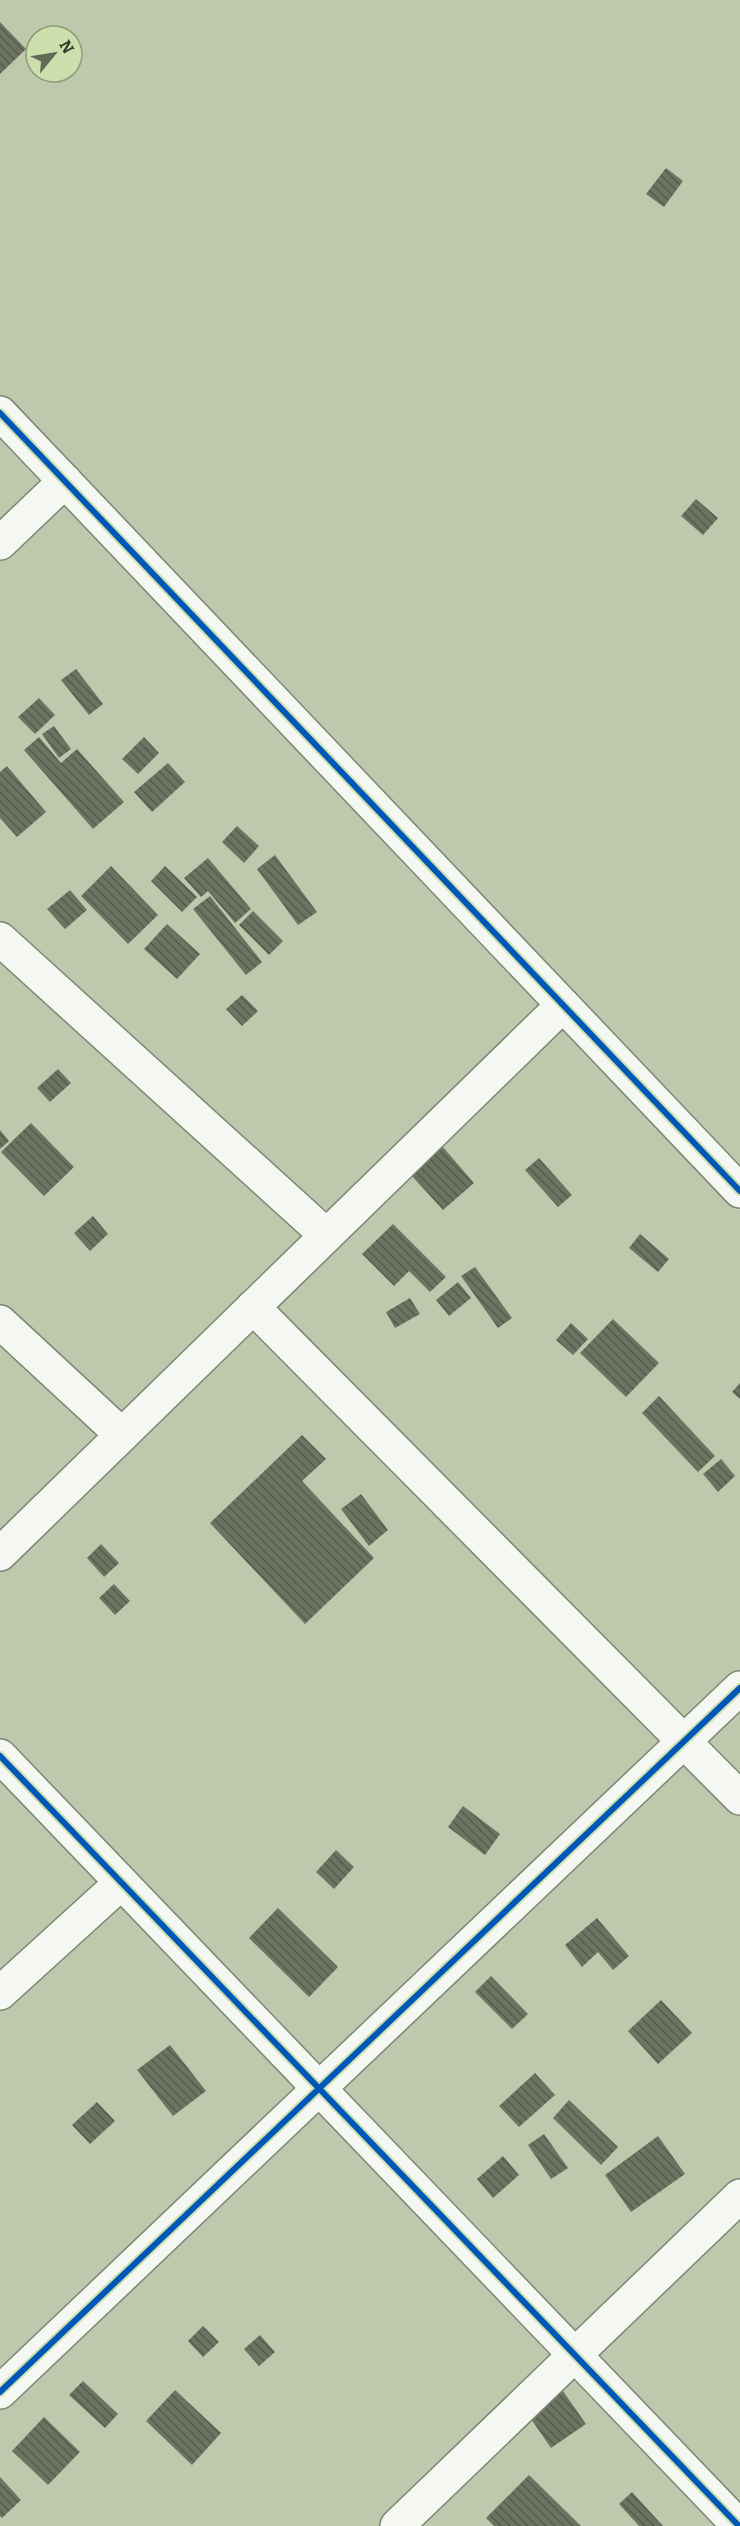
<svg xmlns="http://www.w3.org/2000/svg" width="740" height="2526" font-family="Bitter,serif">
	<defs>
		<pattern id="building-back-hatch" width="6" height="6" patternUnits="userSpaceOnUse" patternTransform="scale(1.5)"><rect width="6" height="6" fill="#6c7461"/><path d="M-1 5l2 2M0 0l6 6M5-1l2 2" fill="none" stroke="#555b4c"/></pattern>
	</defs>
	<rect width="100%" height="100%" fill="#bdc8ad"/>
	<!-- building -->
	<g fill="url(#building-back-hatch)">
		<path d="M0,22L26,49L0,74Z"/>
		<path d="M666,168L683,181L664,207L646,194Z"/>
		<path d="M696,499L718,518L703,535L681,516Z"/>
		<path d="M76,669L103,704L89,715L61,680Z"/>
		<path d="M39,698L55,715L35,734L18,717Z"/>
		<path d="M54,726L71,749L59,758L42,734Z"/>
		<path d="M39,737L61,763L77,749L124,802L93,829L24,750Z"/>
		<path d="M144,737L159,753L138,774L122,759Z"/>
		<path d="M168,763L185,782L152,812L134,792Z"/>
		<path d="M7,766L46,812L17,837L0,818V772Z"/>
		<path d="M237,826L259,846L244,863L222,842Z"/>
		<path d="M275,855L317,912L298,925L257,869Z"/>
		<path d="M208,858L251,909L235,923L208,891L201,897L184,878Z"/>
		<path d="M111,866L158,915L128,944L81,896Z"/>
		<path d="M165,866L197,897L182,912L151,881Z"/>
		<path d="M70,890L87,910L65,929L47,909Z"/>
		<path d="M210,896L262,962L246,975L193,909Z"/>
		<path d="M253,911L283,941L269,955L239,925Z"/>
		<path d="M167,924L200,954L177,979L144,949Z"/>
		<path d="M242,995L258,1011L242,1026L226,1009Z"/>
		<path d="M58,1069L71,1083L50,1102L37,1088Z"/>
		<path d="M31,1123L74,1167L44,1196L1,1152Z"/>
		<path d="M423,1124L474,1183L443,1210L391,1153Z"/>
		<path d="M0,1130L9,1141L0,1149Z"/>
		<path d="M539,1158L572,1195L558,1207L525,1170Z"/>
		<path d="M93,1216L108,1234L90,1251L74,1233Z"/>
		<path d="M393,1224L446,1277L430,1292L409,1271L394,1286L362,1254Z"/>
		<path d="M640,1234L669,1259L658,1272L629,1248Z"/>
		<path d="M475,1267L512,1318L498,1328L461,1276Z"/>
		<path d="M458,1282L471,1298L449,1316L436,1300Z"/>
		<path d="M410,1298L420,1314L395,1328L386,1312Z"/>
		<path d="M613,1319L659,1363L626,1397L580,1353Z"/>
		<path d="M571,1323L588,1339L573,1355L556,1340Z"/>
		<path d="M740,1383V1399L732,1392Z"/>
		<path d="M659,1396L715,1456L698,1472L642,1413Z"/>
		<path d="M302,1435L326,1459L302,1481L374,1558L305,1624L210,1523Z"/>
		<path d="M721,1459L735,1476L718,1492L703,1474Z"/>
		<path d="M361,1494L388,1530L369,1546L341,1509Z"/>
		<path d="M101,1544L119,1563L104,1577L87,1558Z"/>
		<path d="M114,1584L130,1601L115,1615L99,1598Z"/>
		<path d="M463,1806L500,1834L485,1855L448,1827Z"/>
		<path d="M336,1850L354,1867L334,1889L316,1872Z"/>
		<path d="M278,1908L338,1967L309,1997L249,1938Z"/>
		<path d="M597,1918L629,1956L613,1970L598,1952L582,1967L565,1945Z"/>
		<path d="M491,1976L528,2014L512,2029L475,1992Z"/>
		<path d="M661,2000L692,2033L658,2064L628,2031Z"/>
		<path d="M170,2045L206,2091L173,2116L137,2070Z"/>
		<path d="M535,2073L555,2095L519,2127L499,2106Z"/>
		<path d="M569,2100L618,2147L601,2165L553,2118Z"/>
		<path d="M97,2102L115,2121L90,2144L72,2125Z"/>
		<path d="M544,2134L568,2168L551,2179L528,2145Z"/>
		<path d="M658,2136L685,2174L631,2212L605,2175Z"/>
		<path d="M503,2156L519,2175L493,2198L477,2179Z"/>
		<path d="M203,2326L219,2342L203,2357L188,2341Z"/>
		<path d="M260,2335L275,2352L259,2366L244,2349Z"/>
		<path d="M83,2381L118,2414L105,2428L69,2395Z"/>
		<path d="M175,2390L221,2433L192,2465L146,2421Z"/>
		<path d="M563,2391L586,2424L551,2448L529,2416Z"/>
		<path d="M44,2417L80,2452L48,2485L12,2451Z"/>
		<path d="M529,2475L581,2526H494L486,2518Z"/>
		<path d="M0,2477L21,2500L2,2518L0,2516Z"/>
		<path d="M632,2492L663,2526H639L619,2504Z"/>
	</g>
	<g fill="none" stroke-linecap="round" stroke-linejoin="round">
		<defs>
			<g id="street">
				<path d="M0,413L740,1191"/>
				<path d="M0,543L65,481"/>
				<path d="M0,939L326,1235"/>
				<path d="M253,1307L740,1798"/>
				<path d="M0,1322L122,1435"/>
				<path d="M0,1554L563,1005"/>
				<path d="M0,1756L739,2526"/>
				<path d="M0,1993L121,1883"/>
				<path d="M0,2392L740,1688"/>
				<path d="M397,2526L740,2196"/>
			</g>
		</defs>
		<!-- street casing -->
		<use href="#street" stroke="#7e8672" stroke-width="36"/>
		<!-- street -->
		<use href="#street" stroke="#f5f7f3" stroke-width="33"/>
		<defs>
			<g id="cycleway">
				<path d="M0,413L740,1191"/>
				<path d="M0,1756L739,2526"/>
				<path d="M0,2392L740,1688"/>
			</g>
		</defs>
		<!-- cycleway casing -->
		<use href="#cycleway" stroke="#cce0ae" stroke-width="10"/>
		<!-- cycleway -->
		<use href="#cycleway" stroke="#0057b8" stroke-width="6"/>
	</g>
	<!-- north arrow -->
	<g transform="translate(54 54) rotate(60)"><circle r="28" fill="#cce0ae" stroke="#8e9d78" stroke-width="1.5"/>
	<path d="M0-4.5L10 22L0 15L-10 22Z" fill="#636b55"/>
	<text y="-9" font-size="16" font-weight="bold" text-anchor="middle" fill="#323926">N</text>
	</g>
</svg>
